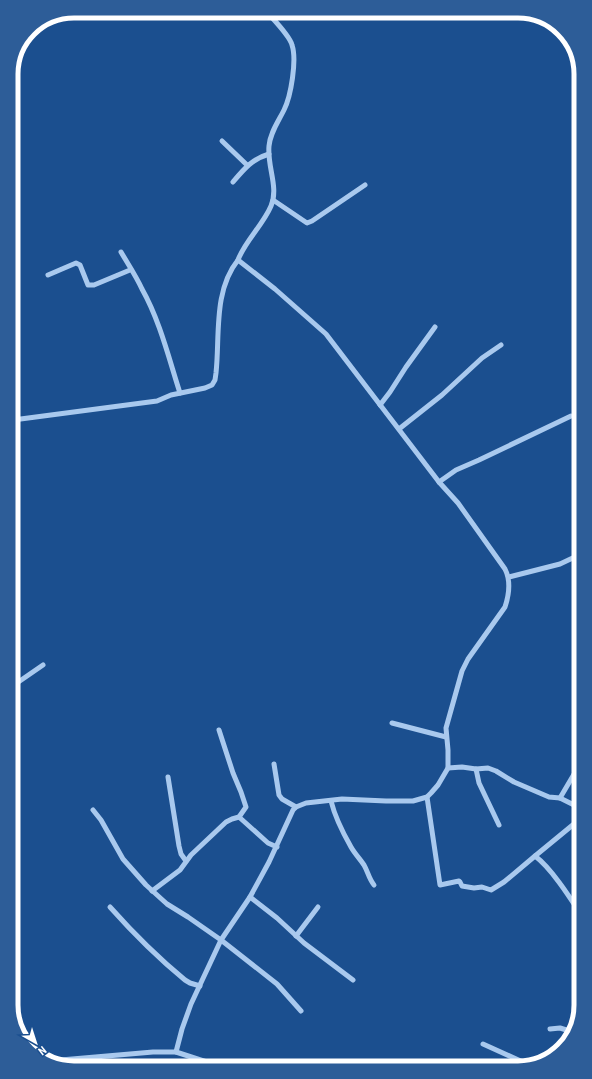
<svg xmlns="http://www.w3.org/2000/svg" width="592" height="1079" font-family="'Roboto Condensed',sans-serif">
	<rect width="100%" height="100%" fill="#1b4f8f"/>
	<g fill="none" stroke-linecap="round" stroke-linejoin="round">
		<!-- minor -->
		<g stroke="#a9c9ee" stroke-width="5">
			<path d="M222,141L247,165"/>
			<path d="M233,182C244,169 252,159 269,154"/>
			<path d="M273,200L307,223L312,221L365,185"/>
			<path d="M121,252C128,264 136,276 142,289C160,321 169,359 180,393"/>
			<path d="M48,275L76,263L80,265L88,285H94L130,270"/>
			<path d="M380,405L390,392L406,367L435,327"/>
			<path d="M13,420L157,401L171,395L205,388L212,385L215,380L216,373C220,337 213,291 238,260"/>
			<path d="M399,429L442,395L482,358L501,345"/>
			<path d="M439,482L456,470L479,460L571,416"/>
			<path d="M509,577L560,564L579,555"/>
			<path d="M14,685L43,665"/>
			<path d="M575,717L579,719"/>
			<path d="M392,723L446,737"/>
			<path d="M274,764L279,795L282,799L296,807"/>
			<path d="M448,768L462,767L476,769L488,768L496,771L514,782L549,797L560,798L580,808"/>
			<path d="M476,769L479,783L499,825"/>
			<path d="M168,777L179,846L181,854L186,861"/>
			<path d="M427,797L440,885L459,881L460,882L462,886L474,888L482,887L491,890L504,882L535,856"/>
			<path d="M560,798L580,764"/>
			<path d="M331,801C335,817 343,833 351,847C355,854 360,859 364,865C368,872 369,879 374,885"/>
			<path d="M93,810L101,820L123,859L146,885L167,904L188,917L221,940L277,984L301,1011"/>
			<path d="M239,817L268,843L277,847"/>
			<path d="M580,819L535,856C551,868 569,896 580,913"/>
			<path d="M152,891L180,870L191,855L226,822L232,819L239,817L246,807L241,792L233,773L219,730"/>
			<path d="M250,897L277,918L304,943L353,980"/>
			<path d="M110,907C134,934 157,957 185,980L190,983L200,986"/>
			<path d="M296,936L318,907"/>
			<path d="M550,1029L560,1028L573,1032"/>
			<path d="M483,1044L525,1063"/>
			<path d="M176,1052L182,1029L191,1004L221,940L250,897L269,862L293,810L296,807L306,803L342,799L386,801H413L427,797L431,793L438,785L448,768V750L446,728L462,671L468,659L505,607C509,595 511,581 505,569L458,503L439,482L326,334L275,289L238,260C245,241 263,225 271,206C279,187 267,167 269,146C270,133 278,122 284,110C291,96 297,60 292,45C290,36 273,19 266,11"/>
			<path d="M49,1061L153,1052H176L219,1066"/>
		</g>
	</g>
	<!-- crop -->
	<path d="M0 0H592V1079H0ZM74 18H518A56 56 0 0 1 574 74V1005A56 56 0 0 1 518 1061H74A56 56 0 0 1 18 1005V74A56 56 0 0 1 74 18Z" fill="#2d5d98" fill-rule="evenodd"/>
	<path fill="none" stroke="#fff" stroke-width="5" d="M74 18H518A56 56 0 0 1 574 74V1005A56 56 0 0 1 518 1061H74A56 56 0 0 1 18 1005V74A56 56 0 0 1 74 18Z"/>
	<!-- north arrow -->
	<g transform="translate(36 1043) rotate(141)" stroke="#1b4f8f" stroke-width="3" paint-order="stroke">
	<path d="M0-3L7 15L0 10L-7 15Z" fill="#ffffff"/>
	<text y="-6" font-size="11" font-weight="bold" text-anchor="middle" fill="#ffffff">N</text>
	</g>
</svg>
